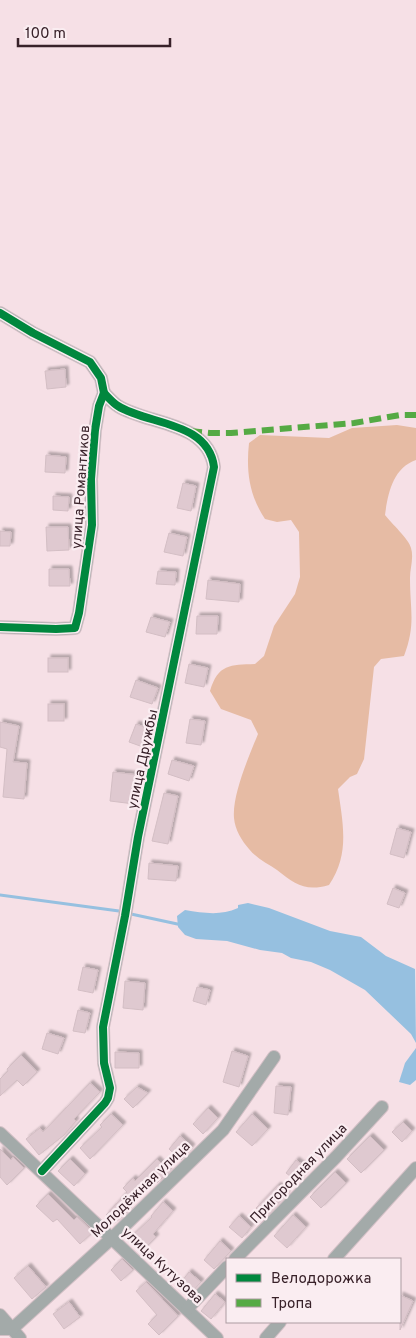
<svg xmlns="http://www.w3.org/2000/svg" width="416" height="1338" font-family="Overpass,sans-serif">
	<defs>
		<filter id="shadow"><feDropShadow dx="3" dy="-3" stdDeviation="1" flood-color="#0004"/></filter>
	</defs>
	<rect width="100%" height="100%" fill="#f6e0e6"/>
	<!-- forest -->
	<path fill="#e6bba4" d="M397,425L416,428V460C393,468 388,493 385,515C391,523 409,539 411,548C414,558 410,568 410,578C410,611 416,624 404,656L381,659L374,667L364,759L357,774L350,777L338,789C343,824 350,854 329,885C305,892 295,884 277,870C268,864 256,858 249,849C242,841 235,830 234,818C232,795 249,756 258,734L251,720L221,709L210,691C218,664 230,665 255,664L264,656L274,626L295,594L300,577L299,532L291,520L277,522L265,519C249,495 246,471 249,443L260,435L329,438L352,428Z"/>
	<!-- water -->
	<g fill="#96c0e0">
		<path d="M248,903L269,908L330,931L361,937L386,956L415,969L416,1043L411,1034L365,990L330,970L311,962L291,958L282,953L260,950L227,941L196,939L185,935L178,927L177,916L185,910C204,913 220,916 238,908V905Z"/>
		<path d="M416,1048V1080L410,1085L399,1082L405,1063Z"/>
	</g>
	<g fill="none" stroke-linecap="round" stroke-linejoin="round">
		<!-- stream -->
		<g stroke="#96c0e0" stroke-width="3">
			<path d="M0,895L119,911"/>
			<path d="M131,914L182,925"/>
		</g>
	</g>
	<!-- building -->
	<g fill="#dfc9d0" stroke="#d3bec4" filter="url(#shadow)">
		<path d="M65,369L66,387L47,389L45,371Z"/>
		<path d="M46,455L66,457L65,473L45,472Z"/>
		<path d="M183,483L196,486L191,511L177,508Z"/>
		<path d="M53,496L69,497L68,511L53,510Z"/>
		<path d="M46,527H68L69,550L47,551Z"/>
		<path d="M0,531L11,532L10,546H0Z"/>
		<path d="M169,533L187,537L183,556L164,552Z"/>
		<path d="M49,569H69L70,586H49Z"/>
		<path d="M158,571L176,572L175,585L156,584Z"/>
		<path d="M208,580L240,584L239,602L206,599Z"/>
		<path d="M197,616H218L217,634H196Z"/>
		<path d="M151,617L170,622L165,637L146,632Z"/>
		<rect x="48" y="658" width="20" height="14"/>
		<path d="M189,664L208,668L204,687L185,683Z"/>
		<path d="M136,680L158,688L152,704L130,697Z"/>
		<rect x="48" y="704" width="16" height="17"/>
		<path d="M190,719L205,721L201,745L186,743Z"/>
		<path d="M0,722L19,726L13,762L27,763L24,799L3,797L7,749L0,747Z"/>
		<path d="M136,724L150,729L143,747L129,742Z"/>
		<path d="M172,760L194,766L189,781L168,774Z"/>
		<path d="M113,772L138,775L134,804L110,801Z"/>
		<path d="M164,793L178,796L168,844L152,841Z"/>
		<path d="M397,828L411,832L404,858L390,854Z"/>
		<path d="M149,863L178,866L176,881L148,879Z"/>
		<path d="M393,888L405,893L399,908L387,904Z"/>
		<path d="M83,967L98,970L93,993L78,990Z"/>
		<path d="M125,981L145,983L143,1010L123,1008Z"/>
		<path d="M197,987L210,990L206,1005L193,1001Z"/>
		<path d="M78,1010L90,1013L85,1033L73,1031Z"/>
		<path d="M47,1033L64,1038L58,1054L42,1049Z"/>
		<path d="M232,1051L248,1056L239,1087L223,1082Z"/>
		<path d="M115,1052L139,1053V1068H115Z"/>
		<path d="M21,1055L37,1072L23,1086L17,1080L0,1096V1079L8,1071L7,1069Z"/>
		<path d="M90,1083L100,1092L74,1119L76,1121L64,1135L39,1155L26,1139L40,1128L43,1132Z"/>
		<path d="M276,1086L291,1087L288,1115L274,1113Z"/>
		<path d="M137,1087L148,1093L133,1108L124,1099Z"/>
		<path d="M208,1108L218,1118L203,1134L193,1124Z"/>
		<path d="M111,1114L123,1125L90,1159L80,1148L102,1127L100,1125Z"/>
		<path d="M252,1114L268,1129L252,1146L236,1132Z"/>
		<path d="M403,1122L412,1131L402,1142L392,1132Z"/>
		<path d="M180,1136L192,1147L181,1160L169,1149Z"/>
		<path d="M370,1136L384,1150L361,1173L347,1159Z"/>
		<path d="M0,1149L11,1160L13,1157L24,1168L7,1185L0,1177Z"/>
		<path d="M70,1159L85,1174L74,1186L58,1171Z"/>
		<path d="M157,1159L169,1171L157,1183L155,1181L124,1209L128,1211L115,1223L106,1215L127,1192L123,1188L133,1178L135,1181Z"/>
		<path d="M296,1160L308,1169L298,1182L286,1173Z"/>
		<path d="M335,1172L346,1183L321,1208L310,1197Z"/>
		<path d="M278,1185L287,1194L265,1217L256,1208Z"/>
		<path d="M48,1194L74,1220L77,1217L93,1232L80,1244L57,1219L53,1222L36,1206Z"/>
		<path d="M163,1202L173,1211L153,1234L156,1237L143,1250L131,1237L152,1217L151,1216Z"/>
		<path d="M293,1215L306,1227L287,1248L274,1236Z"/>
		<path d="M239,1216L251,1227L242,1238L229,1227Z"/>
		<path d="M220,1241L231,1251L214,1269L204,1260Z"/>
		<path d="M122,1259L133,1270L121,1281L111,1270Z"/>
		<path d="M28,1266L46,1287L32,1299L14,1278Z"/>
		<path d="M189,1272L201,1282L189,1295L178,1286Z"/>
		<path d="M146,1282L178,1316L159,1335L148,1324L157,1315L136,1291Z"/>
		<path d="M215,1294L225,1302L211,1319L201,1311Z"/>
		<path d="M400,1295L413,1301L400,1330Z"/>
		<path d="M69,1302L80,1317L64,1329L53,1314Z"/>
	</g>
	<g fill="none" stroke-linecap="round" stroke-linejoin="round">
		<defs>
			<g id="minor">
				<path d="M0,313L33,333L90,362L101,378L104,393L99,406L95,430L91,479L92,525L79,613L75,628L56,629L0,627"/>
				<path d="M0,1133L217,1338"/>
				<path d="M42,1171L105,1103L108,1098L110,1088L104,1063L103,1027L125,916L138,837L214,467C208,421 148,425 118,406C113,403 108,397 104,393"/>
				<path d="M235,1259L336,1157L382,1107"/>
				<path d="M334,1259L416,1168"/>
				<path d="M187,1309L227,1267"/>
				<path d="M0,1315L20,1338"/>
				<path d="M0,1329H12L112,1238L223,1130L274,1057"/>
				<path d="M266,1338L280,1322"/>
			</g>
		</defs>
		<!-- minor casing -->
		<use href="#minor" stroke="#d2bfc5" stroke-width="14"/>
		<!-- minor -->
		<use href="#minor" stroke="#a3aaa9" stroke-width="12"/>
		<!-- quiet -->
		<path stroke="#5a4" stroke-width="6" stroke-dasharray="12 6" stroke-linecap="butt" d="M190,431L210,433H231L354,423L400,415H416"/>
		<defs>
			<g id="cycleway">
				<path d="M0,313L33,333L90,362L101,378L104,393L99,406L95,430L91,479L92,525L79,613L75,628L56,629L0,627"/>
				<path d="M42,1171L105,1103L108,1098L110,1088L104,1063L103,1027L125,916L138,837L214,467C208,421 148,425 118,406C113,403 108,397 104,393"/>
			</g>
		</defs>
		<!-- cycleway casing -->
		<use href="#cycleway" stroke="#faedf1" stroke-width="11"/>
		<!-- cycleway -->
		<use href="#cycleway" stroke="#00873e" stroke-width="8"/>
	</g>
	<g text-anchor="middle" stroke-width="4.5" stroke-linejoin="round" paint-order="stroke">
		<!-- street labels -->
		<g font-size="14" fill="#382129" stroke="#faedf1">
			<text transform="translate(80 487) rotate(-86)" y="5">улица Романтиков</text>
			<text transform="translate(142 759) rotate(-78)" y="5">улица Дружбы</text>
			<text transform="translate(298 1173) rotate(-46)" y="5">Пригородная улица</text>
			<text transform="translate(140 1189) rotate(-44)" y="5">Молодёжная улица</text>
			<text transform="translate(163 1265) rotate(43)" y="5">улица Кутузова</text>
		</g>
	</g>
	<!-- legend -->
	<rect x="226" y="1258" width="175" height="65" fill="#faedf1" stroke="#ac9ba1"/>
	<rect x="236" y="1274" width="25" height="8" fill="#00873e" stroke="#ac9ba1"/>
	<text x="271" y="1283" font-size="15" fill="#382129">Велодорожка</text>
	<rect x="236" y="1299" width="25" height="8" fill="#55aa44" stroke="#ac9ba1"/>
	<text x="271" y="1308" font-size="15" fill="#382129">Тропа</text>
	<!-- scale -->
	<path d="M18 38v8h152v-8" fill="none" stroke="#382129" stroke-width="2.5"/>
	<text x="25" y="38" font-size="15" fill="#382129" stroke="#faedf1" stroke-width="4" paint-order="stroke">100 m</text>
</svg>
